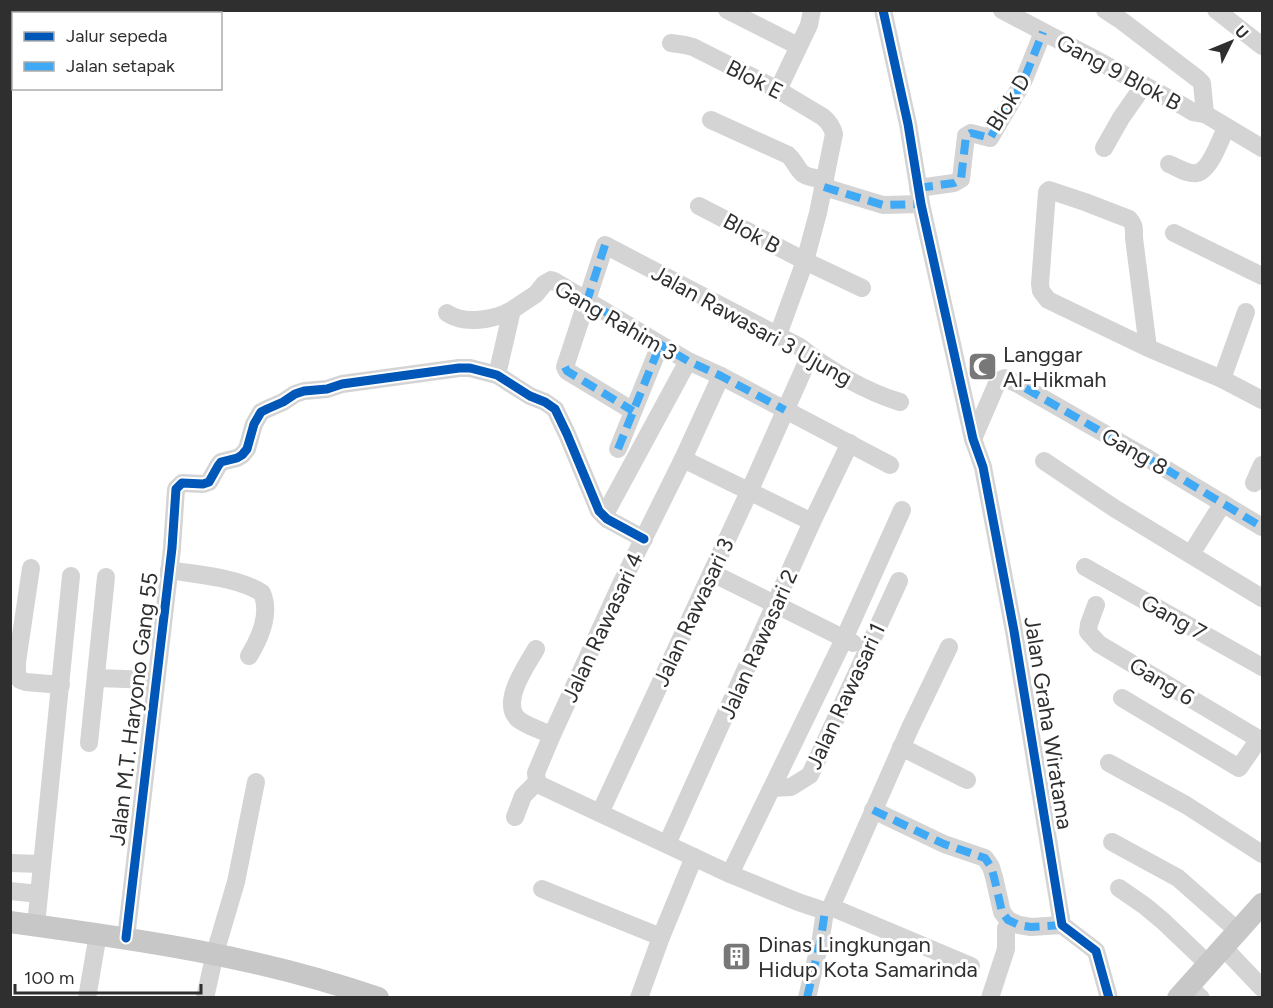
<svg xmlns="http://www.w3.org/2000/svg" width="1273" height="1008" font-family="Figtree,sans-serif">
	<rect width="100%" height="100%" fill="#fff"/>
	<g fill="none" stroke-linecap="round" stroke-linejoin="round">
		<!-- minor -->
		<g stroke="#d4d4d4" stroke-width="18">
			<path d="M727,10L798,46"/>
			<path d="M883,10L908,124L921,204L973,439L983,467L1014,631L1062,925L1096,951L1109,998"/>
			<path d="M1002,10L1089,56L1183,106L1193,112L1205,114L1262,148"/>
			<path d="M1105,10L1122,21L1198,79L1202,83L1205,114"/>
			<path d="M1216,10L1262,46"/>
			<path d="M671,43L685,45L693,47L778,90L823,117C829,122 832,126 834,134L818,213L805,261L778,335"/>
			<path d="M778,90L809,25L812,10"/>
			<path d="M711,120L788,155C795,161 796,167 801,172C806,178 818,178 825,180"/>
			<path d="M1104,148L1121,118L1144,85"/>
			<path d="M1169,164C1177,167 1188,175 1197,173C1210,170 1221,139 1226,127"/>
			<path d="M824,187L883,205L921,204"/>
			<path d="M918,188L954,183L961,179L966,136L971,133L990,138L1023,82L1043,32"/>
			<path d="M699,206L805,261L862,288"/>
			<path d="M1174,233L1262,276"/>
			<path d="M447,313C464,325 494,320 512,310"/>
			<path d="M1148,348L1134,238C1134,230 1135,225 1129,219L1085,202L1049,190L1047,192L1040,284L1041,291L1048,300L1148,348L1222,379L1262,400"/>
			<path d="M497,375L512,310L536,294L544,284L551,280L554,281L688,361L721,376L890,465"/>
			<path d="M1222,379L1246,312"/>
			<path d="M633,411L567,371L565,367L605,245L800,347C827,369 866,392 900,402"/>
			<path d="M973,439L998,381L1005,378L1018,384L1149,459L1262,527"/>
			<path d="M618,449L660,345"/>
			<path d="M683,459L812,522"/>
			<path d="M1044,461L1114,508L1262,598"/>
			<path d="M1254,483L1262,465"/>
			<path d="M604,516L688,361"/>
			<path d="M1191,554L1223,503"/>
			<path d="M1085,567L1262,667"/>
			<path d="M31,568L17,662V673L20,680L26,682L61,685"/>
			<path d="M169,570C198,575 238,577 262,593C271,614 260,638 249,656"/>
			<path d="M712,573L853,643"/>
			<path d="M1096,605L1089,624L1088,632L1099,644L1262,741"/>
			<path d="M536,649C527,665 500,702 518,719C525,725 542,731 552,735"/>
			<path d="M96,678L155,680"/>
			<path d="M1122,698L1239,768L1259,739"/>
			<path d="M89,743L106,577"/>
			<path d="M901,747L967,780"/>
			<path d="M1109,763L1186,805L1262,854"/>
			<path d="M537,782L536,773L552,735L621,584L683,459L721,376"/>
			<path d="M537,782L542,786L730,874L798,902L825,911"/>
			<path d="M772,788L791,787L810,775L899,581"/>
			<path d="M873,810L944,844L985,858L991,867L994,877L1002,912L1008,920L1019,925L1031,927L1062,925"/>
			<path d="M600,813L749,492L810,355"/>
			<path d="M515,817L523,796L537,782"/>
			<path d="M1112,842L1178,878L1238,931"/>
			<path d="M667,844L812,522L850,443"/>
			<path d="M10,863L42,864"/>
			<path d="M730,874L844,639L902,510"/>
			<path d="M1119,888L1145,906L1163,921L1208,964"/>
			<path d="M542,889L661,937"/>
			<path d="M10,891L39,894"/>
			<path d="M831,907L971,966"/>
			<path d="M36,925L71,576"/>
			<path d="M126,938L172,548L176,489L182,483L203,484L209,482L218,466L221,462L237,458L242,455L247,449L254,424L261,412L267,409L283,402L295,394L304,391L327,389L342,384L459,368H470L497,375L530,396L545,402L555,409L567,434L599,511L607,519L644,539"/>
			<path d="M1223,947L1262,988"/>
			<path d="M1188,986L1201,998"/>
			<path d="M87,998L98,934"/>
			<path d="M205,998L215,953L236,882L256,782"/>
			<path d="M639,998L661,937L694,857"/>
			<path d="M807,998L821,938L825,911L831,907L910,728L949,647"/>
			<path d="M990,998L1006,949V928"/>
		</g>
		<!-- major -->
		<g stroke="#c7c7c7" stroke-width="22">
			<path d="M10,922C136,939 257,956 378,998"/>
			<path d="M1178,998L1262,904"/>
		</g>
		<!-- quiet -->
		<g stroke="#3fa9f5" stroke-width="8" stroke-dasharray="15 8" stroke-linecap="butt">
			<path d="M824,187L883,205L921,204"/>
			<path d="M918,188L954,183L961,179L966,136L971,133L990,138L1023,82L1043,32"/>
			<path d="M605,245L587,301L688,361L721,376L785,410"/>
			<path d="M565,367L567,371L633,411"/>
			<path d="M1005,378L1018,384L1149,459L1262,527"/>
			<path d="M618,449L660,345"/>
			<path d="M873,810L944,844L985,858L991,867L994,877L1002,912L1008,920L1019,925L1031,927L1062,925"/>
			<path d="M807,998L821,938L825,911"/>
		</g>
		<defs>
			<g id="cycleway">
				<path d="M883,10L908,124L921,204L973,439L983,467L1014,631L1062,925L1096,951L1109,998"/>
				<path d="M126,938L172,548L176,489L182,483L203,484L209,482L218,466L221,462L237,458L242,455L247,449L254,424L261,412L267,409L283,402L295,394L304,391L327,389L342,384L459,368H470L497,375L530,396L545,402L555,409L567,434L599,511L607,519L644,539"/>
			</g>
		</defs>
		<!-- cycleway casing -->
		<use href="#cycleway" stroke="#fff" stroke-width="13"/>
		<!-- cycleway -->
		<use href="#cycleway" stroke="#0057b8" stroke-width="9"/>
	</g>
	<!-- icons -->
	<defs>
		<symbol id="mosque-square" viewBox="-11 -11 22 22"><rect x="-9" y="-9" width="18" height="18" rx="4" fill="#787878" stroke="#fff"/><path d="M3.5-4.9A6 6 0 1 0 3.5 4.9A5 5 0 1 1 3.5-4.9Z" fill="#fff"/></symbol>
		<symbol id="building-square" viewBox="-11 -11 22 22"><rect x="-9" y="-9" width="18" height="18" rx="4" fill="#787878" stroke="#fff"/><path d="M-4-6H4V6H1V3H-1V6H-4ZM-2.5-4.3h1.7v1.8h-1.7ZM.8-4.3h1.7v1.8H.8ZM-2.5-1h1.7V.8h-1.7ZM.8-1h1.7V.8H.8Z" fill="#fff"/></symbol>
	</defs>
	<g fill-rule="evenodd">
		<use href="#mosque-square" x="966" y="350" width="33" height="33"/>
		<use href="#building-square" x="720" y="940" width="33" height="33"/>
	</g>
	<g text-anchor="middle" stroke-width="6" stroke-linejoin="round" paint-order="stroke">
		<!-- street labels -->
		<g font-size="22" fill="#2f2f2f" stroke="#fff">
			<text transform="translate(1119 72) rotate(28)" y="8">Gang 9 Blok B</text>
			<text transform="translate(755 79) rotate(27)" y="8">Blok E</text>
			<text transform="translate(1008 102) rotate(-58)" y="8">Blok D</text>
			<text transform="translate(752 233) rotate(28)" y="8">Blok B</text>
			<text transform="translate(616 320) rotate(30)" y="8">Gang Rahim 3</text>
			<text transform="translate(752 325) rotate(29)" y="8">Jalan Rawasari 3 Ujung</text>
			<text transform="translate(1135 451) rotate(30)" y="8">Gang 8</text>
			<text transform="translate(693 612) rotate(-65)" y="8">Jalan Rawasari 3</text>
			<text transform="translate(1174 617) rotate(29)" y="8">Gang 7</text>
			<text transform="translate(602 627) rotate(-65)" y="8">Jalan Rawasari 4</text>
			<text transform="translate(758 644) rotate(-66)" y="8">Jalan Rawasari 2</text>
			<text transform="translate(1162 681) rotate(31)" y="8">Gang 6</text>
			<text transform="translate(845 696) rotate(-65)" y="8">Jalan Rawasari 1</text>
			<text transform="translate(133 709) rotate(-83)" y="8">Jalan M.T. Haryono Gang 55</text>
			<text transform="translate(1049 723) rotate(81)" y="8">Jalan Graha Wiratama</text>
		</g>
		<!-- poi labels -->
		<g font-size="22" fill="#2f2f2f" stroke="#fff" text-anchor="start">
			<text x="1003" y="362">Langgar<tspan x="1003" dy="25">Al-Hikmah</tspan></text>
			<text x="758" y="952">Dinas Lingkungan<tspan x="758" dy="25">Hidup Kota Samarinda</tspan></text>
		</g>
	</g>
	<!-- border -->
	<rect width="1273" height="1008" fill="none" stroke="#2f2f2f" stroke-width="24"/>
	<!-- legend -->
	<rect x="12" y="12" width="210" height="78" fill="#ffffff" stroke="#acacac" stroke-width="1.5"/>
	<rect x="24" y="32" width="30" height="9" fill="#0057b8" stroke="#acacac" stroke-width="1.5"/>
	<text x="66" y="42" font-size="18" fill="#2f2f2f">Jalur sepeda</text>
	<rect x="24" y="62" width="30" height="9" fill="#3fa9f5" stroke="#acacac" stroke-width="1.5"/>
	<text x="66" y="72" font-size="18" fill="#2f2f2f">Jalan setapak</text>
	<!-- north arrow -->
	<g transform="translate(1231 42) rotate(47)" stroke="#ffffff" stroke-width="4.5" paint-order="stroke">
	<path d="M0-4.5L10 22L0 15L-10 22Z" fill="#2f2f2f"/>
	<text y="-9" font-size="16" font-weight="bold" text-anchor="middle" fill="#2f2f2f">U</text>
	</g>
	<!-- scale -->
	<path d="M15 984v9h186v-9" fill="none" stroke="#2f2f2f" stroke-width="3"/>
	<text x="24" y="984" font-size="18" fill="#2f2f2f" stroke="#ffffff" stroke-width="4.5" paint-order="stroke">100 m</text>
</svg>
